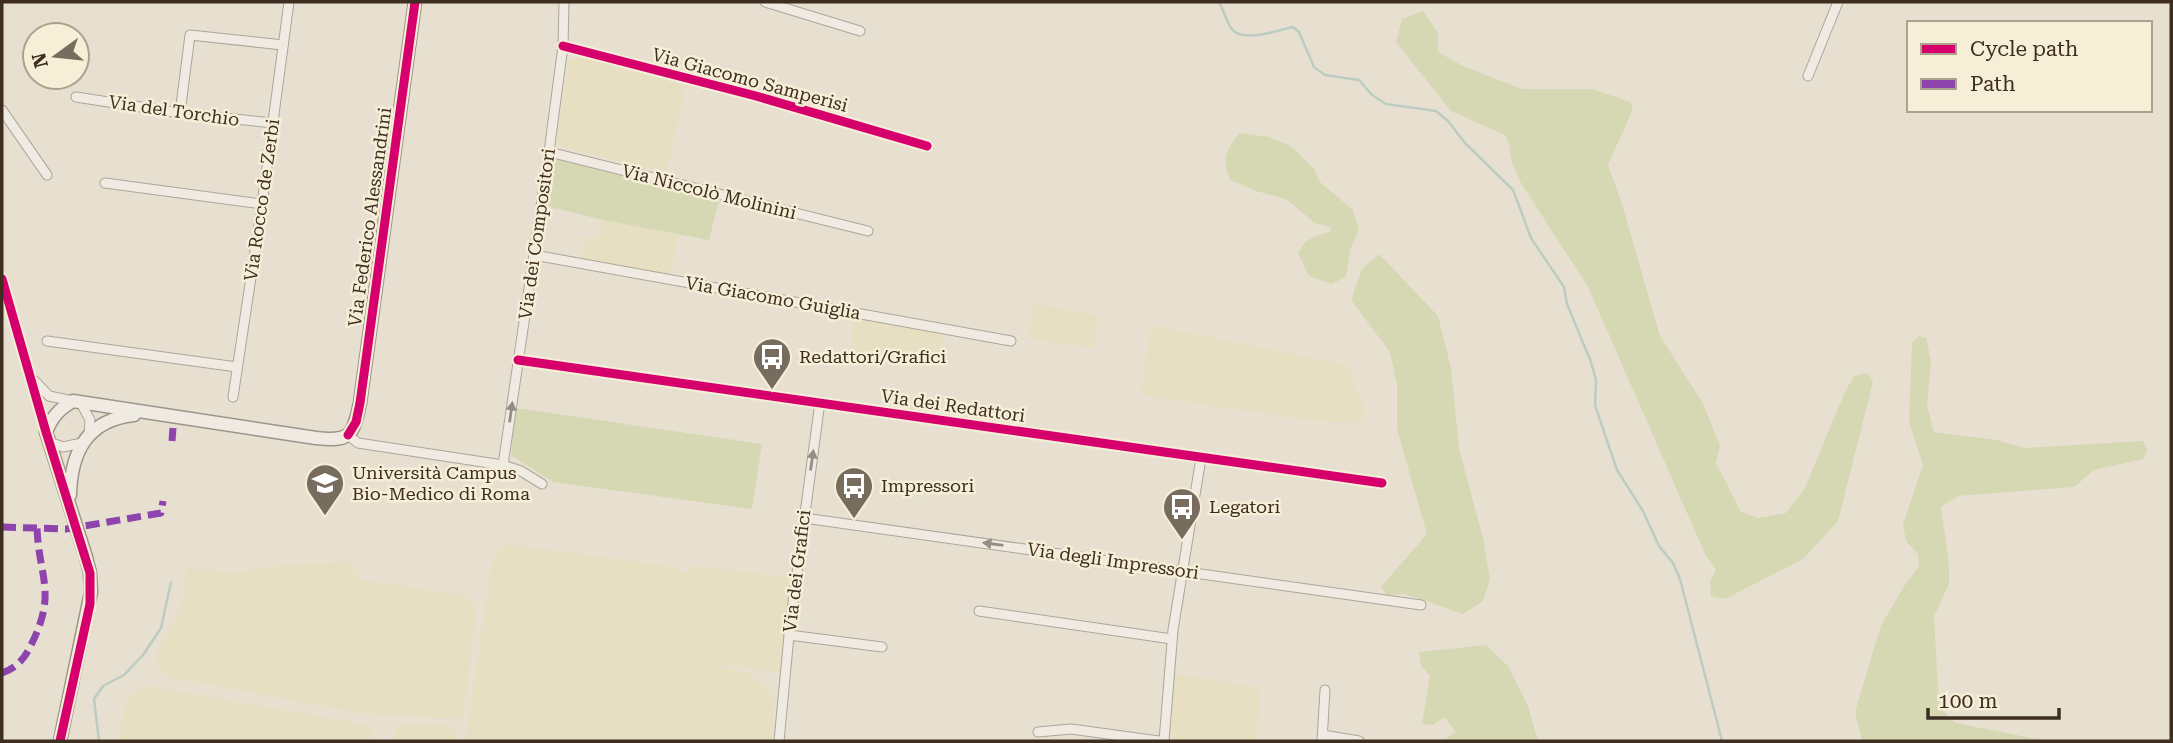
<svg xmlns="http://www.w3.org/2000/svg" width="2173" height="743" font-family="'Roboto Serif',serif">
	<rect width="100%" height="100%" fill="#e7e0d1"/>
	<!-- farmland -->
	<g fill="#e6dfc2">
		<path d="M582,57L686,86L666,173L556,145L569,60Z"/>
		<path d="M603,220L678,235L670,276L581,260L585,237L600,238Z"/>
		<path d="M1034,303L1099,316L1093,348L1028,338Z"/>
		<path d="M854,319L944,334L936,366L849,354Z"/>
		<path d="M1151,325L1348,365L1365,411L1364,418L1358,422L1348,423L1301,419L1149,397L1141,391Z"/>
		<path d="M509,544L674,567L689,574L690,565L791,577L780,673L698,661L746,673L766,685L774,697L772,738L769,741H465L493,556L501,547Z"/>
		<path d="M349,562L363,580L465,595L477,607L463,719L365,714L168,677L159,672L156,655L182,604L187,568L239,573L286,564Z"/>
		<path d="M1175,674L1261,687L1256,741L1175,740L1171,734Z"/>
		<path d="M149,686L373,726L372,741H117L125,706L134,692Z"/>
		<path d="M397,725H444L455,729L458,735L457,741H392Z"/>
	</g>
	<!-- green -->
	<g fill="#d6d7b3">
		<path d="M1423,11L1438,33V52L1461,65L1522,89H1592L1630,102L1633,109L1608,165L1622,204L1660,336L1702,402L1720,445L1716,463L1741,512L1758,518L1786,513L1804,490L1845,392L1854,376L1867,373L1873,382L1838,521L1803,559L1725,599L1711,596L1710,582L1716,570L1705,554L1588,287L1521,183L1512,162L1509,143L1505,135L1451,111L1396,42L1402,19Z"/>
		<path d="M1240,133L1269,137L1291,146L1314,169L1320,182L1353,210L1359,230L1350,250L1346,277L1331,284L1309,276L1298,253C1306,237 1316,237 1331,231L1330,227L1315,223L1286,199L1256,191L1230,180C1221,159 1226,149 1240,133Z"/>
		<path d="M559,159L719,200L709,240L603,220L547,206L552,162Z"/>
		<path d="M1379,254L1438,316L1451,368L1459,449L1483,538L1490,579L1483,601L1463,614L1405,594L1387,595L1381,587L1427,534L1397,429V385L1390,352L1351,300L1362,269Z"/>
		<path d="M1919,336L1926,338L1931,361L1927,405L1934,432L1996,440L2025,448L2143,441L2147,451L2143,459L2094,470L2074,487L1958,496L1941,507L1949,564V584L1934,616L1939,707L1956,723L2047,741H1862L1855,712L1881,625L1905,585L1919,566L1918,554L1906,541L1903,524L1923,465L1909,422L1912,342Z"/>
		<path d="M516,408L762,444L752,509L553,482L511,455Z"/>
		<path d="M1486,645L1508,666L1528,706L1538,741H1426H1443L1456,732L1444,717L1433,725L1422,724L1430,676L1421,666L1419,652Z"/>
	</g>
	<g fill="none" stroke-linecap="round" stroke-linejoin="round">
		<!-- stream -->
		<g stroke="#bcccc2" stroke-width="2.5">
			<path d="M1219,2C1223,9 1227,22 1231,28C1241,44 1278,30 1293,27L1299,32L1314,67L1325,75L1359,80L1372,95L1386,104L1436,111L1448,121L1465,143L1513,190L1531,238L1564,287L1567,304L1591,362L1596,380L1595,405L1617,470L1643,511L1659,546L1673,563L1680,579L1722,741"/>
			<path d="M99,741L94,699L103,686L124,675L143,655L161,628L171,582"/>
		</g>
		<defs>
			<g id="street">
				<path d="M765,2L860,31"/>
				<path d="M563,46L756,96L927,146"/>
				<path d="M1808,76L1838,2"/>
				<path d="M76,97L180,113L272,123"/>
				<path d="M2,110L47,175"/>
				<path d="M180,113L190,35L283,45"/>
				<path d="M549,152L868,231"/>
				<path d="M105,183L262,204"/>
				<path d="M534,255L1011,341"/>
				<path d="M2,279L46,432"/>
				<path d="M47,341L237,367"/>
				<path d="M518,360L1382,483"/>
				<path d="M34,380L49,396L73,401"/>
				<path d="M233,397L262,204L289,2"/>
				<path d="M81,403L90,420L89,434"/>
				<path d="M348,435L358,443L503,465L521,471L542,484"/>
				<path d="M49,442L63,447L82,443"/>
				<path d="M503,465L549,152L563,46L564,2"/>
				<path d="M804,518L1421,605"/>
				<path d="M979,611L1172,639"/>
				<path d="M789,635L882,647"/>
				<path d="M1038,732L1071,729L1159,741"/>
				<path d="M1323,735L1359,741"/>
				<path d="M779,741L790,625L820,402"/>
				<path d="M1164,741L1173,630L1201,458"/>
				<path d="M1322,741L1325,690"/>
			</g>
			<g id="secondary">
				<path d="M70,495C71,452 87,420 134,415"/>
				<path d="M60,741L91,592L90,573L86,557L46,432C52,417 59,409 73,401L316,438C350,442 353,436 360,403L415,2"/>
			</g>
		</defs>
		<!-- street casing -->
		<use href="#street" stroke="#ada599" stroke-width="11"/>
		<!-- secondary casing -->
		<use href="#secondary" stroke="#9c958a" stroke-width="15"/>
		<!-- street -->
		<use href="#street" stroke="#efebe3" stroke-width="9"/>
		<!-- secondary -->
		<use href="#secondary" stroke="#efebe3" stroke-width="12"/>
		<!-- quiet -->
		<g stroke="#8e44ad" stroke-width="7" stroke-dasharray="14 7" stroke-linecap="butt">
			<path d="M172,441L173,428"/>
			<path d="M2,527L66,529L161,513L163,501"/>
			<path d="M2,673C18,667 25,658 32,643C57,592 39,578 37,528"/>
		</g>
		<defs>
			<g id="cycleway">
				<path d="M563,46L756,96L927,146"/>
				<path d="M2,279L46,432L90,573V604L60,741"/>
				<path d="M518,360L1382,483"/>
				<path d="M348,435L356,422L360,403L415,2"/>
			</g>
		</defs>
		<!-- cycleway casing -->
		<use href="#cycleway" stroke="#f7eed8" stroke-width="13"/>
		<!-- cycleway -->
		<use href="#cycleway" stroke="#d6006c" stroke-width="9"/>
	</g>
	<!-- one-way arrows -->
	<defs><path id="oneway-solid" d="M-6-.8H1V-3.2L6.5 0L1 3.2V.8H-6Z" transform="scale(1.75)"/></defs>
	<g fill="#968c82">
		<use href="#oneway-solid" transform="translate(511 412) rotate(-82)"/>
		<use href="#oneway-solid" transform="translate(812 460) rotate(-82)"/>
		<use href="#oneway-solid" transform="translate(993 544) rotate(-172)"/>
	</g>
	<!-- icons -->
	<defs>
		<symbol id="bus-pin" viewBox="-11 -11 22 30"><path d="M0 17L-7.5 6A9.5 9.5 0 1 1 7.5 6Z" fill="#786c5e" stroke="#f7eed8"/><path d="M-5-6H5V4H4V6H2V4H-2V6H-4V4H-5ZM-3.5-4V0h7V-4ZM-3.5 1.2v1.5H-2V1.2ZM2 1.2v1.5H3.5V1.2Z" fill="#fff"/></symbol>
		<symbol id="university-pin" viewBox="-11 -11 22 30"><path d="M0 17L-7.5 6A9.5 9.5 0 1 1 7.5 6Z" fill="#786c5e" stroke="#f7eed8"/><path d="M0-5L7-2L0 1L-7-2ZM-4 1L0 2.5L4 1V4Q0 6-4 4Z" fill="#fff"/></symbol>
	</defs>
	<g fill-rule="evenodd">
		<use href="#bus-pin" x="750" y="335" width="44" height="60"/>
		<use href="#university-pin" x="303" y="461" width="44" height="60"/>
		<use href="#bus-pin" x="832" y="464" width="44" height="60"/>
		<use href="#bus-pin" x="1160" y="485" width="44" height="60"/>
	</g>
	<g text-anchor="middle" stroke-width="5" stroke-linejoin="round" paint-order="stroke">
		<!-- street labels -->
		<g font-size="18" fill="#3d2e20" stroke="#f7eed8">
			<text transform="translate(750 80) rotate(15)" y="6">Via Giacomo Samperisi</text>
			<text transform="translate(174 111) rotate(8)" y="6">Via del Torchio</text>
			<text transform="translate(709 192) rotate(14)" y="6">Via Niccolò Molinini</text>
			<text transform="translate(262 200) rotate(-82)" y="6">Via Rocco de Zerbi</text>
			<text transform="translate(370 217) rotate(-82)" y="6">Via Federico Alessandrini</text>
			<text transform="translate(537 234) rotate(-82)" y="6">Via dei Compositori</text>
			<text transform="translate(773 298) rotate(10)" y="6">Via Giacomo Guiglia</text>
			<text transform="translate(953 406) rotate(8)" y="6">Via dei Redattori</text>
			<text transform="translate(1113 561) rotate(8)" y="6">Via degli Impressori</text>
			<text transform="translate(797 571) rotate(-83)" y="6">Via dei Grafici</text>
		</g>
		<!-- poi labels -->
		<g font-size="18" fill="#3d2e20" stroke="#f7eed8" text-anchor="start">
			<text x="799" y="363">Redattori/Grafici</text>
			<text x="352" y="479">Università Campus<tspan x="352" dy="21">Bio-Medico di Roma</tspan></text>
			<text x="881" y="492">Impressori</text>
			<text x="1209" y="513">Legatori</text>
		</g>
	</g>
	<!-- border -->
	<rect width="2173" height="743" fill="none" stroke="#3d2e20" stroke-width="7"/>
	<!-- legend -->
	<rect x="1907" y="21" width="245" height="91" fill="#f7eed8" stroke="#ada18e" stroke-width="2"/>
	<rect x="1921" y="44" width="35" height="10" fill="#d6006c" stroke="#ada18e" stroke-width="2"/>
	<text x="1970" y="56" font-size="21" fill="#3d2e20">Cycle path</text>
	<rect x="1921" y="79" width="35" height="10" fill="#8e44ad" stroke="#ada18e" stroke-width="2"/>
	<text x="1970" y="91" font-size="21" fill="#3d2e20">Path</text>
	<!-- north arrow -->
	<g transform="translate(56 56) rotate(255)"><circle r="33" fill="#f7eed8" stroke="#ada18e" stroke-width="2"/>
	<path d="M0-5L12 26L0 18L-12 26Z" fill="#786c5e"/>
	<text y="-10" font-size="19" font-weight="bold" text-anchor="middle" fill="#3d2e20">N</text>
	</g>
	<!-- scale -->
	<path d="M1928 708v10h131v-10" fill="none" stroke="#3d2e20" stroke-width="3.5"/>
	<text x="1938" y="708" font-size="21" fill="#3d2e20" stroke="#f7eed8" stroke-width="5" paint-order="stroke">100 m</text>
</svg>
